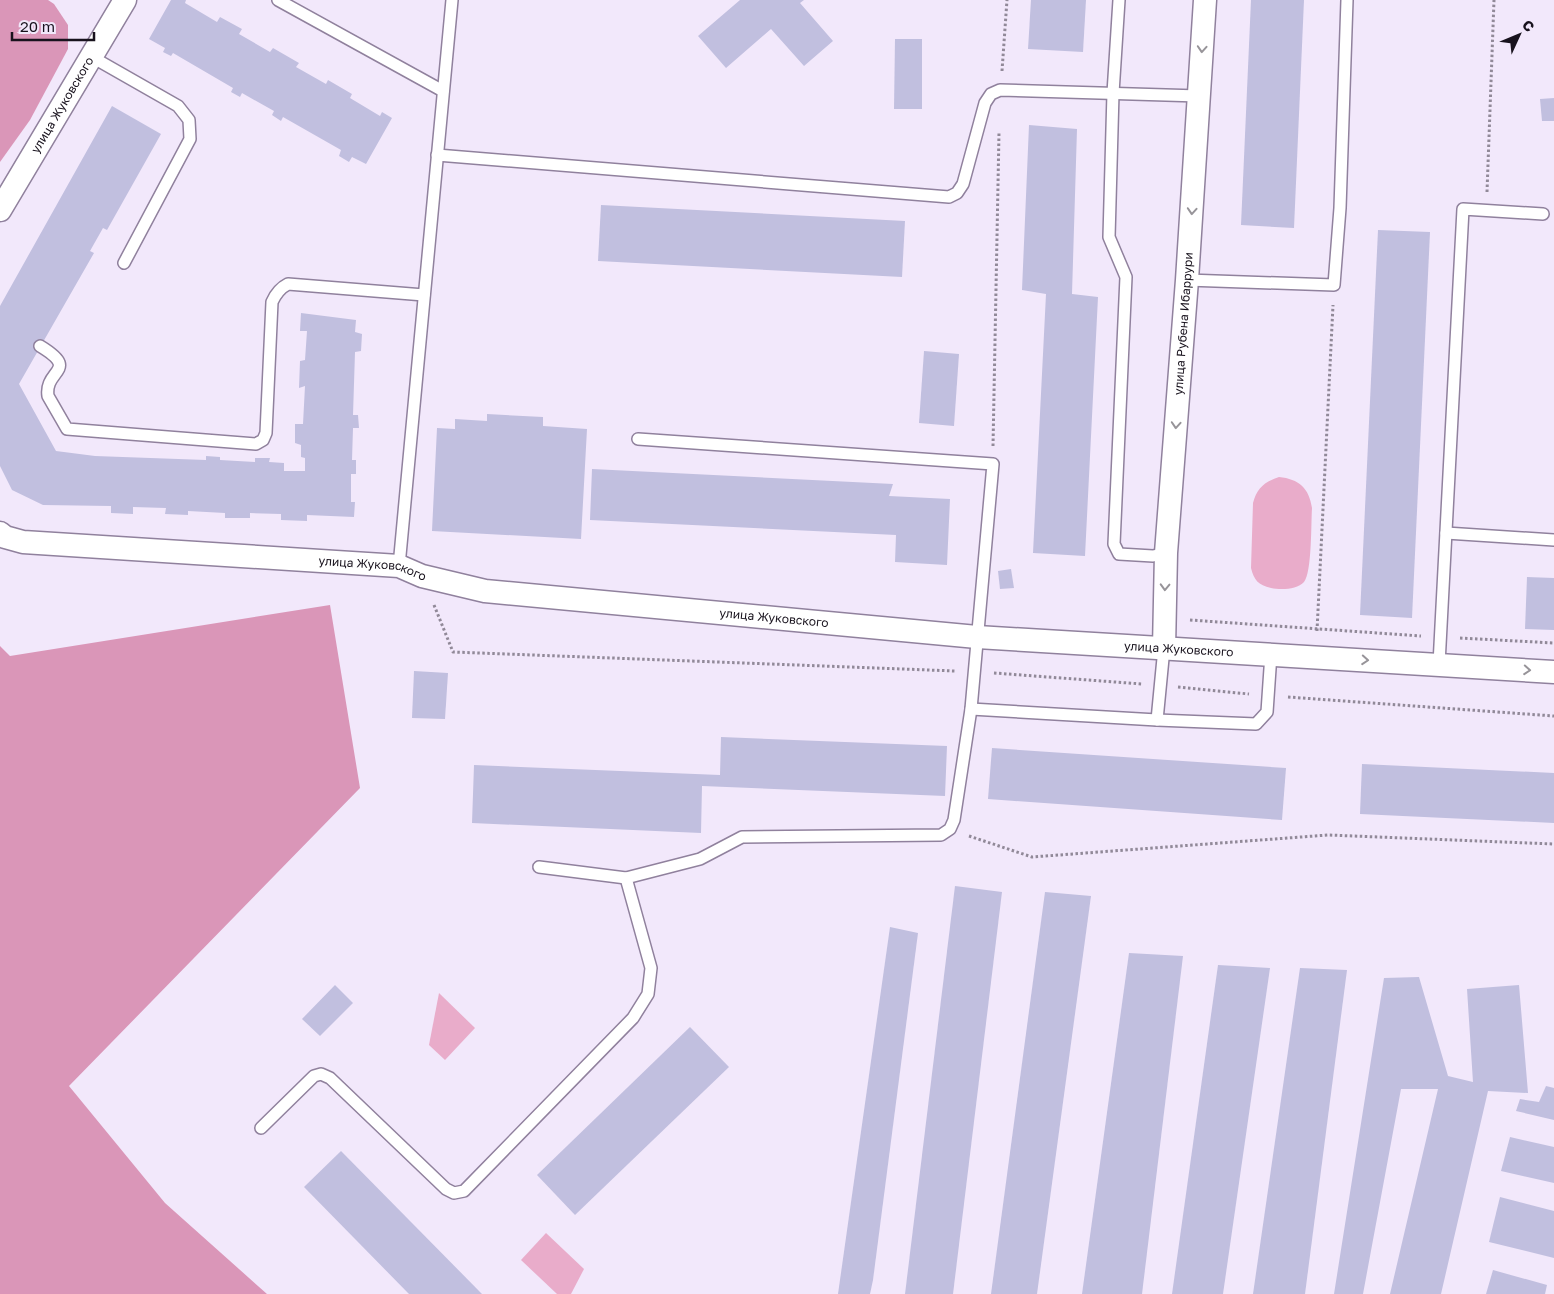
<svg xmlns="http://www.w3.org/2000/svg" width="1554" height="1294" font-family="'Golos Text',sans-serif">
	<rect width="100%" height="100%" fill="#f2e8fb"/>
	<!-- green -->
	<g fill="#e9acca">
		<path d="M1279,477C1299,479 1309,488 1312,508C1311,522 1312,573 1304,582C1297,590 1280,590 1271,588C1258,585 1254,580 1251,568L1253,503C1257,488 1264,482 1279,477Z"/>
		<path d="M439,993L475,1028L445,1060L429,1045Z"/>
		<path d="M546,1233L584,1269L571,1294H557L521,1260Z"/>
	</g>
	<!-- forest -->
	<g fill="#da96b8">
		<path d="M0,0H48L54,4L68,25V49L30,120L0,162Z"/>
		<path d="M330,605L360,788L69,1086L165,1203L267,1294H0V646L10,656Z"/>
	</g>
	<!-- building -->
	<g fill="#c1bfdf">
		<path d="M171,0H186L185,3L217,22L220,17L242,29L239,34L270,52L273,48L299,63L296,67L326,84L328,80L352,94L350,98L380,116L382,112L392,118L366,164L352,157L349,162L339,156L341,150L283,117L281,121L272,115L274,111L242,93L240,97L231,92L233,88L173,53L171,56L163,52L165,48L149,39Z"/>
		<path d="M740,0H804L800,3L833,41L804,66L771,29L726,68L698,36Z"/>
		<path d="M1031,0H1086L1083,52L1028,49Z"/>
		<path d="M1251,0H1304L1294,228L1241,225Z"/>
		<path d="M895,39H922V109H894Z"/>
		<path d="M1554,98V121H1542L1540,99Z"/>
		<path d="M112,106L161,134L107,230L103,228L90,251L94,253L19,384L56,451L95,456L206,460V456L220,457V460L255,462V458H270L269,462L284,463V471H305V458L301,457V445L295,443V424H303L305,386L299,388L300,361L305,360L307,331H300L301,313L356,320L355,332L362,334L361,351L355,352L353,415H358L359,428H353L352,460H356V474H351V502H355L354,517L307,515V521L281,520V514L250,513V518H225V513L188,511V515L165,514L166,508L133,507V514L111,513V506L43,505L12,490L0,466V306Z"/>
		<path d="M1029,125L1077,129L1072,294L1098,297L1085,556L1033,553L1046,294L1022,290Z"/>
		<path d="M601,205L905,221L902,277L598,261Z"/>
		<path d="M1378,230L1430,232L1412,618L1360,615Z"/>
		<path d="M924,351L959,354L954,426L919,423Z"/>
		<path d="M487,414L543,417V426L587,429L581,539L432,531L437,428L455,429V419L487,421Z"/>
		<path d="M592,469L893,484L889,496L950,499L947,565L895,562L896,535L590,520Z"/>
		<path d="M1011,569L1014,588L1000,589L998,571Z"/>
		<path d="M1527,577L1554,578V630L1525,629Z"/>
		<path d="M414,671L448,673L445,719L412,718Z"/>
		<path d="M721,737L947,746L945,796L702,786L701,833L472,823L474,765L720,775Z"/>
		<path d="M992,748L1286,768L1282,820L988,799Z"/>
		<path d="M1362,764L1554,773V823L1360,814Z"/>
		<path d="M955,886L1002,892L953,1294H905Z"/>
		<path d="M1045,892L1091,896L1037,1294H991Z"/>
		<path d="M890,927L918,933L873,1280L870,1294H838Z"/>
		<path d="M1129,953L1183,956L1142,1294H1082Z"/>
		<path d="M1218,965L1270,968L1223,1294H1172Z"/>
		<path d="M1300,968L1347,970L1305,1294H1253Z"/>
		<path d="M1419,977L1448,1076L1473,1082L1467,989L1519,985L1528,1093L1488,1091L1441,1294H1390L1438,1089H1401L1363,1294H1334L1384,978Z"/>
		<path d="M335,985L353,1003L320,1036L302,1019Z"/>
		<path d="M690,1027L729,1067L575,1215L537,1175Z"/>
		<path d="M1546,1086L1554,1088V1120L1516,1111L1520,1099L1539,1102Z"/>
		<path d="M1510,1137L1554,1147V1183L1501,1171Z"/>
		<path d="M341,1151L482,1294H409L304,1187Z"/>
		<path d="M1500,1197L1554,1211V1258L1489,1242Z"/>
		<path d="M1493,1270L1547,1285L1545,1294H1486Z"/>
	</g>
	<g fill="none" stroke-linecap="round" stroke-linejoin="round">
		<defs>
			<g id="service">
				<path d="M278,0L443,91"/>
				<path d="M1119,0L1113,93L1109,237L1126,277L1114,544L1119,554L1153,556L1166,553"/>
				<path d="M92,57L178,106L189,120L190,139L124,263"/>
				<path d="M437,155L949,197L957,193L963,184L985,103L991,94L1000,90L1199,96"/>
				<path d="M1187,280L1334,285L1340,208L1347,0"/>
				<path d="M40,346C81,371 44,369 48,396L67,429L256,444L263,440L266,433L272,302C276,293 280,288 288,284L424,295"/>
				<path d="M1446,533L1554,540"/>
				<path d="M399,566L452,0"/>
				<path d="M1439,664L1463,209L1543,214"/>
				<path d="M971,709L1157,720L1256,724L1267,712L1271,654"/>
				<path d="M1157,720L1164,648"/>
				<path d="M539,867L626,878"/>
				<path d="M261,1128L314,1076L321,1074L330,1078L446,1189L454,1193L464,1191L633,1018L648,994L651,968L626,878L700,859L742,837L941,835L950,829L954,820L971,709L993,464L638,439"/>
			</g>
			<g id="minor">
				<path id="s1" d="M0,210L125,0"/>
				<path id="s2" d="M0,533L5,537L23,542L399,566L422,576L485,591L977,637L1554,672"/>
				<path id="s3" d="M1164,648L1166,553L1187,280L1205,0"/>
			</g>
		</defs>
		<!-- service casing -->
		<use href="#service" stroke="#90819d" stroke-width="14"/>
		<!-- minor casing -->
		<use href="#minor" stroke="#90819d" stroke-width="25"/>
		<!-- path -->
		<g stroke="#918998" stroke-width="3" stroke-dasharray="2.5 2.5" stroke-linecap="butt">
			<path d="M1002,71L1007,0"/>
			<path d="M1487,192L1494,0"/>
			<path d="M993,446L999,132"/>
			<path d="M434,605L453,652L955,671"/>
			<path d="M1190,620L1421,636"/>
			<path d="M1317,631L1333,305"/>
			<path d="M1460,638L1554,643"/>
			<path d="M994,673L1142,684"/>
			<path d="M1178,687L1249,694"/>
			<path d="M1288,697L1554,716"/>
			<path d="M969,836L1032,857L1328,835L1554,844"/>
		</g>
		<!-- service -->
		<use href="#service" stroke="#fff" stroke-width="11"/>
		<!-- minor -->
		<use href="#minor" stroke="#fff" stroke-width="22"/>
	</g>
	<!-- one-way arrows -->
	<defs><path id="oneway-chevron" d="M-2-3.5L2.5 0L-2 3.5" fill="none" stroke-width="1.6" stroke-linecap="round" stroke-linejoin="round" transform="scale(1.25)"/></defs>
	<g stroke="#979499">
		<use href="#oneway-chevron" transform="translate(1202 49) rotate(94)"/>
		<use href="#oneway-chevron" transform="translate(1192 211) rotate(94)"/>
		<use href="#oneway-chevron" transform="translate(1176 425) rotate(94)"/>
		<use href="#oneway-chevron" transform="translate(1165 587) rotate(92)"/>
		<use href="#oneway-chevron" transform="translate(1365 660) rotate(4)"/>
		<use href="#oneway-chevron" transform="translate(1527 670) rotate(4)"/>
	</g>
	<g text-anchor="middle" stroke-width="4" stroke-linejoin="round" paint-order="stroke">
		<!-- street labels -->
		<g font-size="12" fill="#18121d" stroke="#f2e8fb">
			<text dy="4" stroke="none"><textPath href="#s1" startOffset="122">улица Жуковского</textPath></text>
			<text dy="4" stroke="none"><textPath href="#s3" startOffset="325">улица Рубена Ибаррури</textPath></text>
			<text dy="4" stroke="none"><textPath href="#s2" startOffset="376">улица Жуковского</textPath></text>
			<text dy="4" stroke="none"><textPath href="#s2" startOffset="782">улица Жуковского</textPath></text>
			<text dy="4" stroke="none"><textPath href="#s2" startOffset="1188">улица Жуковского</textPath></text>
		</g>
	</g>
	<!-- north arrow -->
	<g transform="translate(1519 35) rotate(46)" stroke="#f2e8fb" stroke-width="4" paint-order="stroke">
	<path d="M0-4L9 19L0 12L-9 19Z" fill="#18121d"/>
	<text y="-8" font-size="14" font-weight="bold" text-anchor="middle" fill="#18121d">С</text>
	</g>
	<!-- scale -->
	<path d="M12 32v8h82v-8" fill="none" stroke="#18121d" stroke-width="2.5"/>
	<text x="20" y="32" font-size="15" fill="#18121d" stroke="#f2e8fb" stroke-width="4" paint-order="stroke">20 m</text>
</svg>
